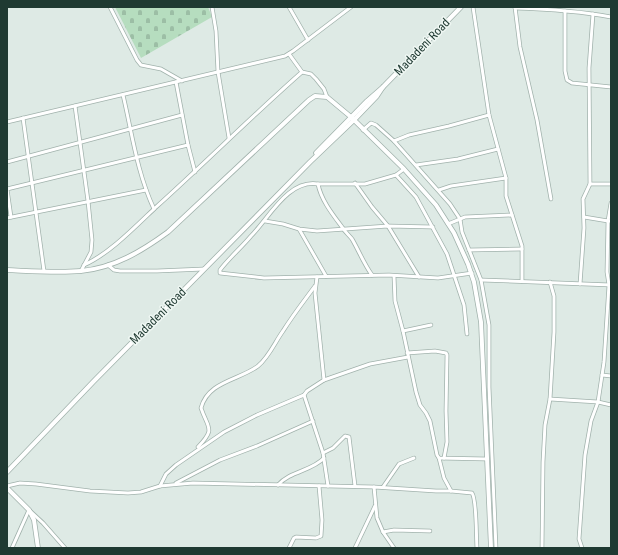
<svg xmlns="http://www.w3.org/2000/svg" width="618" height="555" font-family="'Roboto Condensed',sans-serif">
	<defs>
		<pattern id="cemetery-stones" width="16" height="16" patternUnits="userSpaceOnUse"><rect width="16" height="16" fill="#b6ddbf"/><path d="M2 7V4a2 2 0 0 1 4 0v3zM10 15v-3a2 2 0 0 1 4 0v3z" fill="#9cbea5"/></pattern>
	</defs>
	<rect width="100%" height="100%" fill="#deeae5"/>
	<!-- cemetery -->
	<path fill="url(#cemetery-stones)" d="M115,7H208L212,17L141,58Z"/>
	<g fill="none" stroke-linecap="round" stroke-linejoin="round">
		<defs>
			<g id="minor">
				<path d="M110,7L137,60L141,65L161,69L182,81"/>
				<path d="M212,7L216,31L218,72L229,138"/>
				<path d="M289,7L308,40"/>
				<path d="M473,7L489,115L506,178V196L522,246V281"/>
				<path d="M515,7L520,47L537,120L551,199"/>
				<path d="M515,8C547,9 579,11 611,17"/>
				<path d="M565,11V71L567,80L572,83L611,87"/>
				<path d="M289,54L302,72L311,74L316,79L324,89L327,97"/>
				<path d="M176,82L188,145L195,172"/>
				<path d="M123,95C132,133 137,173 154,209"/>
				<path d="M75,106L88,201L92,240L91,252L81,271"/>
				<path d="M23,118L44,271"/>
				<path d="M7,122L285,56L293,51L351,7"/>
				<path d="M363,130L371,123L376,125L394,141L450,204L460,219L462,232L481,280L489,325V387L496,548"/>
				<path d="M394,141L409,135L449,126L489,115"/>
				<path d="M7,162L182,115"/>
				<path d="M416,165L458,159L498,149"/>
				<path d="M396,175L416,197L447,254L464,305L467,334"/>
				<path d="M355,183L372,207L388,226L419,277"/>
				<path d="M318,184C288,179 269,218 251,236C241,248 229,258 220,270V273L264,278L389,275L438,278L472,273"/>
				<path d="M590,184H611"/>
				<path d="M439,190L451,186L506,178"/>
				<path d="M11,217L7,189L188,145"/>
				<path d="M584,217L608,221L611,203"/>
				<path d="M7,218L146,190"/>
				<path d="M265,221L283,224L299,229L317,231L388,226L433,227"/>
				<path d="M448,224L465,217L512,215"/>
				<path d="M299,229L326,276"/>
				<path d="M469,250L522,249"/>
				<path d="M84,265C109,254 135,227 155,208C205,163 252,116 302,72"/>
				<path d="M108,265L114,270L120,271H157L204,269"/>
				<path d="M372,275C364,264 359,251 352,239C349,235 345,232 342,227C333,215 321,200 318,184H365L396,175L404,169"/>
				<path d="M394,276L395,301L403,331L416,392L420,405L426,413L430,421L437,455L439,458L487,459"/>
				<path d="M481,280L611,285"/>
				<path d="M580,284L584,228L583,199L590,184L589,68L593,14"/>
				<path d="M403,331L431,325"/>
				<path d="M407,353L435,351L446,353L447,355L446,411L447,442L444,458"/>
				<path d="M602,375L611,376"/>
				<path d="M324,380L370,364L408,357"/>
				<path d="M304,395L323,453L328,486"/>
				<path d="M550,399L598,402L611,405"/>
				<path d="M198,447C216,428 208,429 201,408C208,381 240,380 258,366C269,357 275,342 283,331C293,315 304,301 315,286"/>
				<path d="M323,453L333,448L345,436L349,437L355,486"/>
				<path d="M439,458L444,478L451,491"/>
				<path d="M176,483L220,460L257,446L313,421"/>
				<path d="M278,485C290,471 312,471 324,458"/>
				<path d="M7,486L20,483L36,484L90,491L128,493L141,492L160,486L193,483L374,487"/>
				<path d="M160,486L166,474L176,465L224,432L257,415L304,395L307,391L324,380L315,293L317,277"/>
				<path d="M383,487L399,464L414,458"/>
				<path d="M383,532L394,530L430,531"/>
				<path d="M12,548L29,510L43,523L65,548"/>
				<path d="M289,548L294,538L296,537L316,538L321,536L322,520L319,486"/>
				<path d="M355,548L375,506"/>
				<path d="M394,548L383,532L377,518L374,487L436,491H451L472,493C477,500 476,537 477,548"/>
				<path d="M542,548L543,462L545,425L550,399L554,332V296L550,282"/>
				<path d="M582,548L579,539L585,455L591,421L598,402L604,362L609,285L607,272L608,221H611"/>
			</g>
			<g id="tertiary">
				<path d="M316,153L367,101L383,87L461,7"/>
				<path d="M7,270C31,271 57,273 81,271C114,268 142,251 168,232L309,100L315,96L327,97L351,117L404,169L436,205L454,233L468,264L474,282L481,322L491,548"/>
				<path d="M7,472L93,382L310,162L354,120L377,96L383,87"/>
				<path d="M7,488L29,510L34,520L38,548"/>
			</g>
		</defs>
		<!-- minor casing -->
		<use href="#minor" stroke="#a1b2ac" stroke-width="4.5"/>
		<!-- tertiary casing -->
		<use href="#tertiary" stroke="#a1b2ac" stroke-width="5.5"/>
		<!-- minor -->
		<use href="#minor" stroke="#fff" stroke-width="3"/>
		<!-- tertiary -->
		<use href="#tertiary" stroke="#fff" stroke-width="4"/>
	</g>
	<g text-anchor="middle" stroke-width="3" stroke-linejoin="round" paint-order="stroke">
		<!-- street labels -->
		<g font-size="12" fill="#1f3a32" stroke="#eff7f3">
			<text transform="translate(422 47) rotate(-46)" y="4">Madadeni Road</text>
			<text transform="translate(158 316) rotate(-45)" y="4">Madadeni Road</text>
		</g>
	</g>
	<!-- border -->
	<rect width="618" height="555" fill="none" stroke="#1f3a32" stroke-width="16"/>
</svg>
